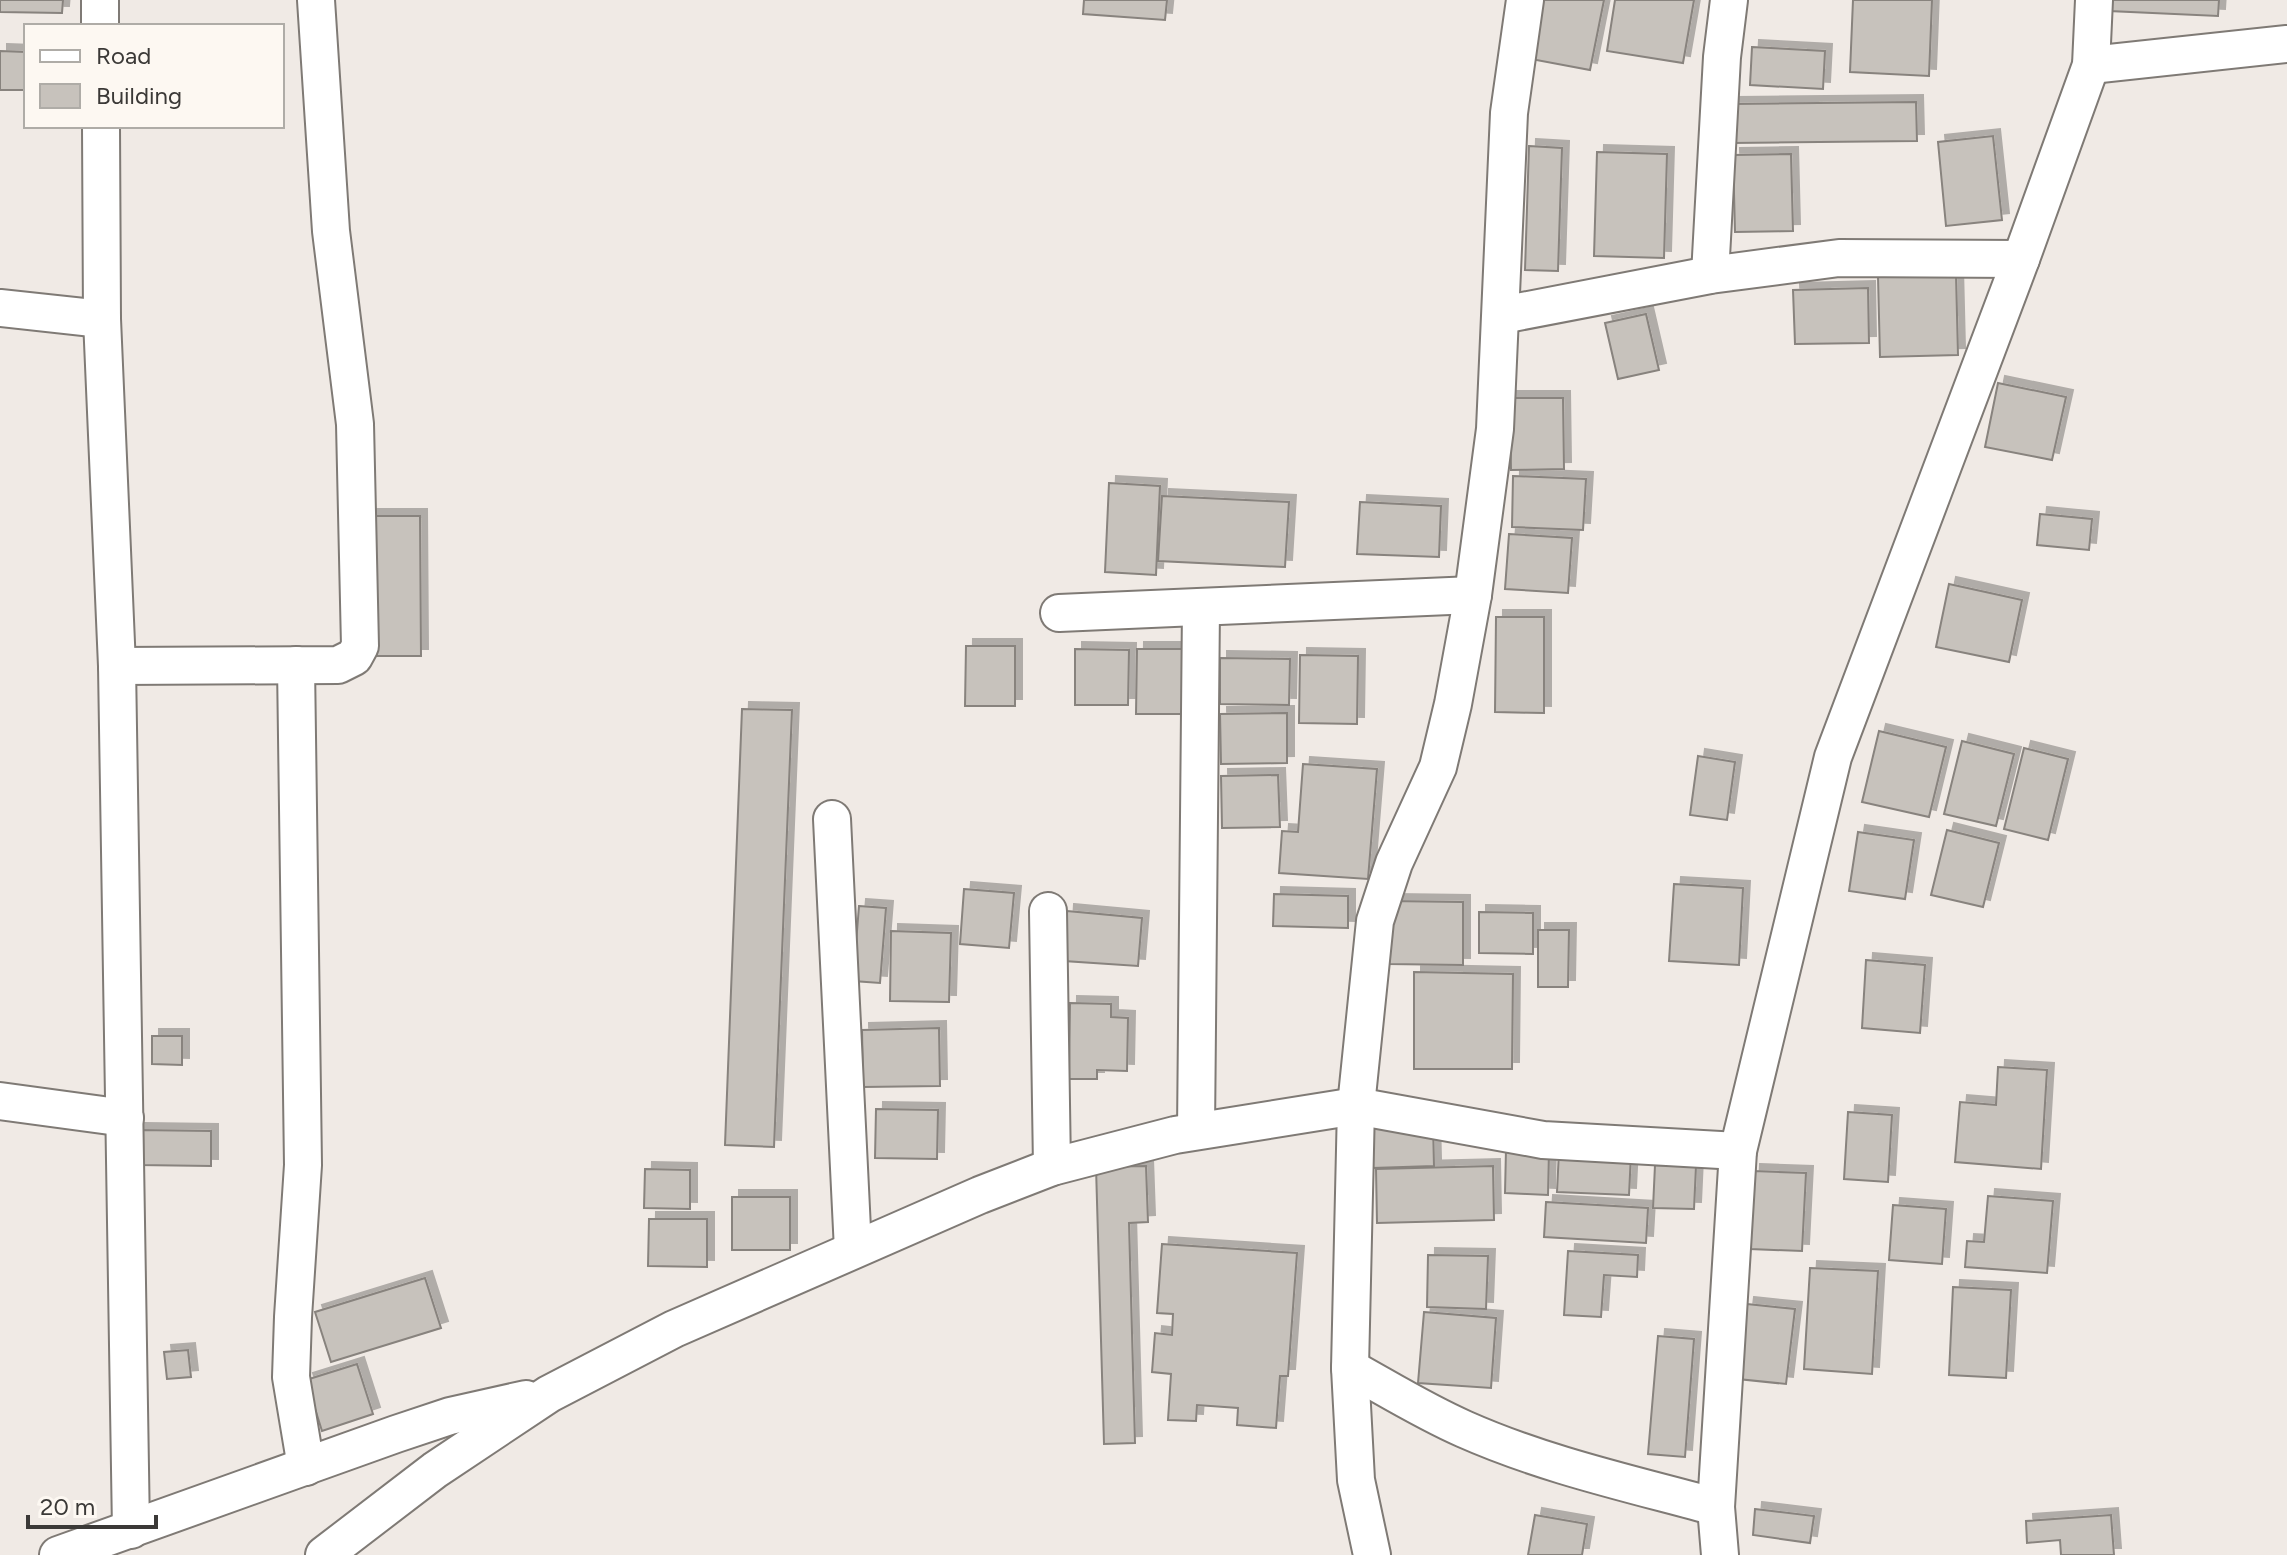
<svg xmlns="http://www.w3.org/2000/svg" width="2287" height="1555" font-family="Figtree,sans-serif">
	<defs>
		<filter id="shadow"><feDropShadow dx="7" dy="-7" stdDeviation="0" flood-color="#0004"/></filter>
	</defs>
	<rect width="100%" height="100%" fill="#f0eae5"/>
	<!-- building -->
	<g fill="#c7c2bc" stroke="#88837e" stroke-width="2" filter="url(#shadow)">
		<path d="M0,0H63L62,13L0,12Z"/>
		<path d="M1084,0H1167L1165,20L1083,14Z"/>
		<path d="M1543,0H1604L1590,70L1531,59Z"/>
		<path d="M1615,0H1694L1683,63L1607,51Z"/>
		<path d="M1853,0H1932L1929,76L1850,72Z"/>
		<path d="M2110,0H2219L2218,16L2109,11Z"/>
		<path d="M1752,47L1825,51L1823,89L1750,85Z"/>
		<path d="M0,51L26,52V90H0Z"/>
		<path d="M1916,102L1917,141L1731,143L1730,104Z"/>
		<path d="M1993,136L2002,220L1946,226L1938,142Z"/>
		<path d="M1529,146L1562,148L1558,271L1525,270Z"/>
		<path d="M1597,152L1667,154L1664,258L1594,256Z"/>
		<path d="M1791,154L1793,231L1735,232L1733,155Z"/>
		<path d="M1956,275L1958,355L1880,357L1878,277Z"/>
		<path d="M1868,288L1869,343L1795,344L1793,290Z"/>
		<path d="M1646,314L1659,370L1618,379L1605,323Z"/>
		<path d="M1998,383L2066,397L2052,460L1985,447Z"/>
		<path d="M1510,398H1563L1564,469L1511,470Z"/>
		<path d="M1513,476L1586,479L1583,530L1512,527Z"/>
		<path d="M1109,483L1160,486L1156,575L1105,572Z"/>
		<path d="M1162,496L1289,502L1285,567L1158,561Z"/>
		<path d="M1360,502L1441,506L1439,557L1357,554Z"/>
		<path d="M2040,514L2092,519L2089,550L2037,545Z"/>
		<path d="M369,516H420L421,656H370Z"/>
		<path d="M1509,534L1572,538L1568,593L1505,589Z"/>
		<path d="M1949,584L2022,600L2009,662L1936,647Z"/>
		<path d="M1496,617H1544V713L1495,712Z"/>
		<path d="M966,646H1015V706H965Z"/>
		<path d="M1075,649L1129,650L1128,705H1075Z"/>
		<path d="M1137,649H1188V714H1136Z"/>
		<path d="M1300,655L1358,656L1357,724L1299,723Z"/>
		<path d="M1220,658L1290,659L1289,705L1220,704Z"/>
		<path d="M742,709L792,710L774,1147L725,1145Z"/>
		<path d="M1287,713V763L1221,764L1220,714Z"/>
		<path d="M1879,731L1946,747L1929,817L1862,802Z"/>
		<path d="M1962,741L2014,754L1996,826L1944,814Z"/>
		<path d="M2024,748L2068,759L2048,840L2004,829Z"/>
		<path d="M1698,756L1735,762L1727,820L1690,815Z"/>
		<path d="M1303,764L1377,769L1368,879L1279,873L1282,831L1298,832Z"/>
		<path d="M1278,775L1280,827L1222,828L1221,776Z"/>
		<path d="M1947,830L1999,843L1983,907L1931,895Z"/>
		<path d="M1858,832L1914,840L1905,899L1849,891Z"/>
		<path d="M1674,884L1743,888L1739,965L1669,961Z"/>
		<path d="M964,889L1014,893L1009,948L960,944Z"/>
		<path d="M1274,894L1348,896V928L1273,926Z"/>
		<path d="M1388,901L1463,902V965L1388,964Z"/>
		<path d="M859,906L886,908L880,983L853,981Z"/>
		<path d="M1067,911L1142,918L1138,966L1064,961Z"/>
		<path d="M1479,912L1533,913V954L1479,953Z"/>
		<path d="M1538,930H1569L1568,987H1538Z"/>
		<path d="M891,931L951,933L949,1002L890,1001Z"/>
		<path d="M1866,960L1925,965L1920,1033L1862,1028Z"/>
		<path d="M1414,972L1513,974L1512,1069H1414Z"/>
		<path d="M1070,1003L1111,1004V1017L1128,1018L1127,1071L1097,1070V1079H1069Z"/>
		<path d="M939,1028L940,1086L863,1087L862,1030Z"/>
		<path d="M152,1036H182V1065L152,1064Z"/>
		<path d="M1998,1067L2047,1070L2041,1169L1955,1162L1960,1102L1996,1105Z"/>
		<path d="M876,1109L938,1110L937,1159L875,1158Z"/>
		<path d="M1848,1112L1892,1115L1888,1182L1844,1179Z"/>
		<path d="M1433,1125L1434,1166L1372,1168L1371,1127Z"/>
		<path d="M138,1130L211,1131V1166L138,1165Z"/>
		<path d="M1506,1149L1549,1151L1548,1195L1505,1193Z"/>
		<path d="M1559,1151L1631,1154L1629,1195L1557,1192Z"/>
		<path d="M1655,1165L1696,1166L1694,1209L1653,1208Z"/>
		<path d="M1146,1166L1148,1222L1129,1223L1135,1443L1104,1444L1096,1167Z"/>
		<path d="M1493,1166L1494,1220L1377,1223L1376,1169Z"/>
		<path d="M645,1169L690,1170V1209L644,1208Z"/>
		<path d="M1753,1171L1806,1173L1802,1251L1750,1249Z"/>
		<path d="M1988,1196L2053,1201L2047,1273L1965,1267L1967,1241L1984,1242Z"/>
		<rect x="732" y="1197" width="58" height="53"/>
		<path d="M1546,1202L1648,1208L1646,1243L1544,1237Z"/>
		<path d="M1893,1205L1946,1209L1942,1264L1889,1260Z"/>
		<path d="M649,1219H707V1267L648,1266Z"/>
		<path d="M1162,1244L1297,1253L1288,1376H1280L1276,1428L1237,1425L1238,1408L1197,1405L1196,1421L1168,1420L1171,1374L1152,1372L1155,1333L1172,1335L1173,1314L1157,1313Z"/>
		<path d="M1568,1251L1638,1255L1637,1277L1604,1275L1601,1317L1564,1315Z"/>
		<path d="M1428,1255L1488,1256L1486,1309L1427,1307Z"/>
		<path d="M1810,1268L1878,1271L1872,1374L1804,1369Z"/>
		<path d="M425,1278L441,1328L331,1362L315,1312Z"/>
		<path d="M1953,1287L2011,1290L2006,1378L1949,1375Z"/>
		<path d="M1747,1304L1795,1309L1786,1384L1738,1379Z"/>
		<path d="M1424,1312L1496,1318L1491,1388L1418,1383Z"/>
		<path d="M1658,1336L1694,1339L1685,1457L1648,1454Z"/>
		<path d="M188,1350L191,1377L167,1379L164,1352Z"/>
		<path d="M357,1364L373,1414L322,1431L306,1380Z"/>
		<path d="M1755,1509L1814,1516L1810,1543L1753,1535Z"/>
		<path d="M1535,1515L1587,1524L1582,1555H1528Z"/>
		<path d="M2111,1515L2114,1555H2061L2060,1540L2027,1543L2026,1521Z"/>
	</g>
	<g fill="none" stroke-linecap="round" stroke-linejoin="round">
		<defs>
			<g id="street">
				<path d="M100,0V26"/>
				<path d="M2091,65L2287,44"/>
				<path d="M101,126L102,319L117,666L131,1530"/>
				<path d="M1710,275L1722,57L1729,0"/>
				<path d="M0,308L102,319"/>
				<path d="M1502,315L1710,275L1839,258L2021,259"/>
				<path d="M1059,613L1473,595"/>
				<path d="M296,665L303,1165L293,1317L291,1377L306,1467"/>
				<path d="M117,666L338,665L354,657L360,646L355,424L331,231L316,0"/>
				<path d="M832,819L853,1250"/>
				<path d="M1048,911L1052,1167"/>
				<path d="M0,1101L125,1118"/>
				<path d="M1196,1131L1201,607"/>
				<path d="M1350,1368C1388,1389 1425,1412 1464,1429C1545,1465 1632,1484 1716,1507"/>
				<path d="M58,1555L396,1434L450,1416L526,1399"/>
				<path d="M324,1555L435,1470L549,1394L674,1329L980,1195L1052,1167L1175,1135L1356,1106L1543,1140L1738,1151"/>
				<path d="M1372,1555L1356,1480L1350,1368L1356,1106L1375,921L1394,863L1438,767L1453,704L1473,595L1495,429L1509,113L1525,0"/>
				<path d="M1720,1555L1716,1507L1738,1151L1833,757L2021,259L2091,65L2094,0"/>
			</g>
		</defs>
		<!-- street casing -->
		<use href="#street" stroke="#7f7a75" stroke-width="40"/>
		<!-- street -->
		<use href="#street" stroke="#fff" stroke-width="36"/>
	</g>
	<!-- legend -->
	<rect x="24" y="24" width="260" height="104" fill="#fdf8f2" stroke="#afaca7" stroke-width="2"/>
	<rect x="40" y="50" width="40" height="12" fill="#ffffff" stroke="#afaca7" stroke-width="2"/>
	<text x="96" y="64" font-size="24" fill="#3b3937">Road</text>
	<rect x="40" y="84" width="40" height="24" fill="#c7c2bc" stroke="#afaca7" stroke-width="2"/>
	<text x="96" y="104" font-size="24" fill="#3b3937">Building</text>
	<!-- scale -->
	<path d="M28 1515v12h128v-12" fill="none" stroke="#3b3937" stroke-width="4"/>
	<text x="40" y="1515" font-size="24" fill="#3b3937" stroke="#fdf8f2" stroke-width="6" paint-order="stroke">20 m</text>
</svg>
